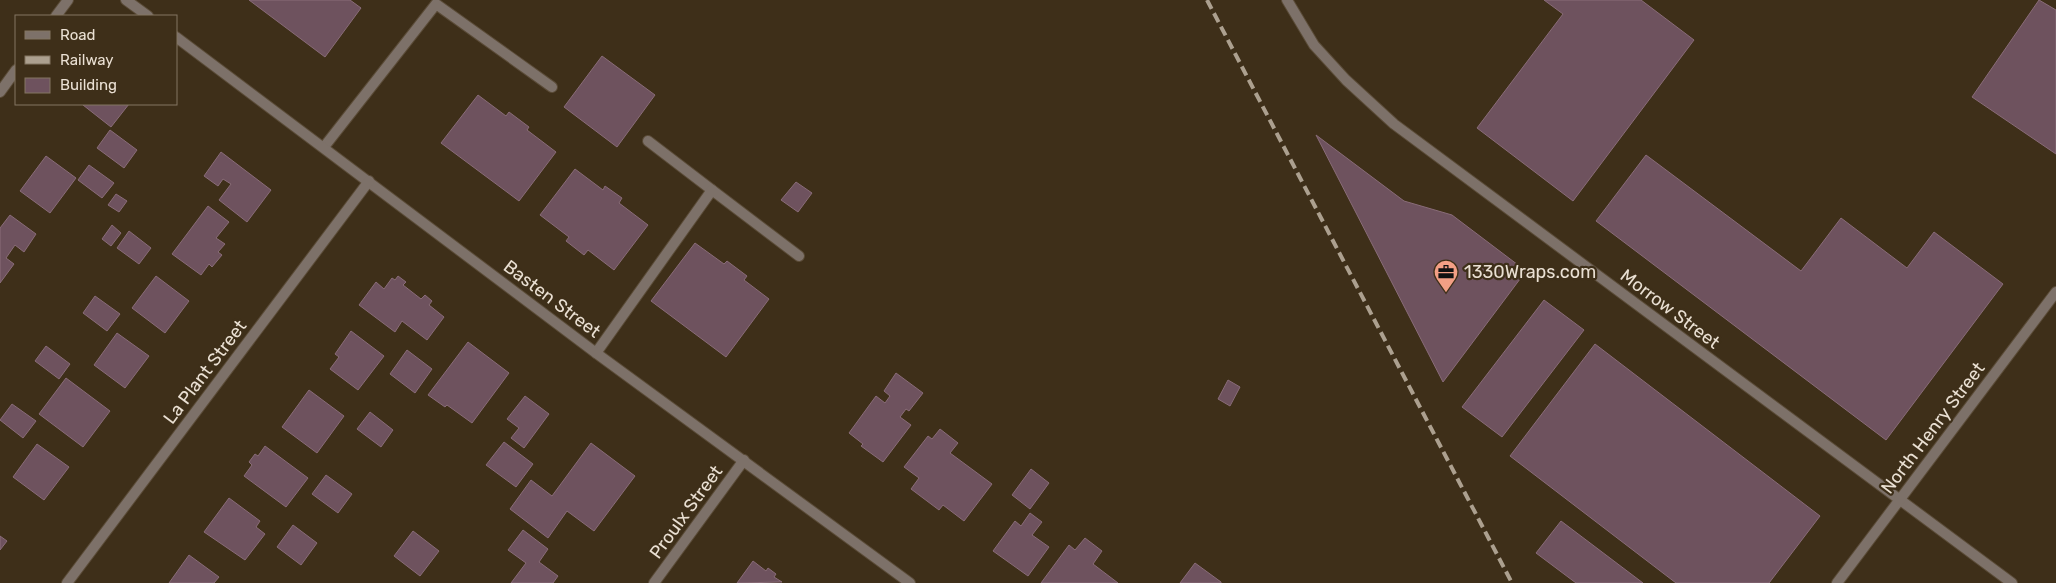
<svg xmlns="http://www.w3.org/2000/svg" width="2056" height="583" font-family="Rubik,sans-serif">
	<rect width="100%" height="100%" fill="#3e2f19"/>
	<!-- building -->
	<g fill="#6e525e" stroke="#896c78">
		<path d="M249,0H350L361,8L325,57Z"/>
		<path d="M1544,0H1641L1694,40L1573,201L1477,128L1563,14Z"/>
		<path d="M2039,0L2056,10V154L1972,97Z"/>
		<path d="M602,56L655,95L617,147L564,107Z"/>
		<path d="M478,95L506,116L509,112L529,127L527,130L556,152L519,201L441,143Z"/>
		<path d="M84,104H129L111,127L83,105Z"/>
		<path d="M110,130L137,150L124,168L97,148Z"/>
		<path d="M1316,135L1404,201L1452,215L1526,271L1443,382Z"/>
		<path d="M221,152L271,190L247,222L219,200L231,184L223,179L218,186L204,176Z"/>
		<path d="M1646,155L1801,271L1841,218L1907,268L1934,232L2003,284L1886,440L1596,221Z"/>
		<path d="M46,156L76,178L50,213L20,191Z"/>
		<path d="M89,165L114,183L102,198L78,180Z"/>
		<path d="M575,169L603,190L605,186L622,198L619,203L648,225L614,270L588,250L584,255L566,241L569,237L540,215Z"/>
		<path d="M796,182L812,193L798,212L781,200Z"/>
		<path d="M116,194L127,201L119,212L108,205Z"/>
		<path d="M208,206L229,222L216,238L225,244L218,252L222,255L212,267L209,264L201,275L172,254Z"/>
		<path d="M10,215L36,234L24,252L15,245L6,258L14,264L0,283V228Z"/>
		<path d="M112,225L121,233L111,246L102,239Z"/>
		<path d="M129,231L151,248L139,264L117,248Z"/>
		<path d="M695,243L724,264L727,261L747,276L744,280L769,299L726,357L651,301Z"/>
		<path d="M156,276L189,301L165,333L132,308Z"/>
		<path d="M398,276L406,282L403,285L421,299L425,295L432,301L429,305L444,317L427,340L402,321L395,332L359,305L376,282L384,289L392,278L395,280Z"/>
		<path d="M95,296L120,314L107,331L83,313Z"/>
		<path d="M1544,300L1584,330L1502,437L1462,407Z"/>
		<path d="M351,331L384,356L358,390L330,369L339,357L335,354Z"/>
		<path d="M117,333L149,356L125,388L94,365Z"/>
		<path d="M468,342L509,373L472,423L447,405L445,407L428,395Z"/>
		<path d="M1595,344L1820,516L1769,583H1676L1510,456Z"/>
		<path d="M46,346L70,364L59,379L35,361Z"/>
		<path d="M407,350L432,369L415,393L390,374Z"/>
		<path d="M896,373L923,393L909,411L906,409L900,417L911,425L883,462L861,446L863,444L849,433L876,396L885,403L890,396L884,391Z"/>
		<path d="M66,378L110,411L83,447L39,414Z"/>
		<path d="M1228,380L1240,387L1230,406L1218,399Z"/>
		<path d="M309,390L344,416L317,453L282,427Z"/>
		<path d="M525,396L549,414L524,448L511,438L519,428L507,419Z"/>
		<path d="M12,404L36,421L23,438L0,420Z"/>
		<path d="M370,412L393,430L381,447L357,429Z"/>
		<path d="M940,429L958,443L950,453L992,484L964,521L943,505L939,510L911,489L919,478L904,467L928,436L932,439Z"/>
		<path d="M504,442L533,464L516,487L486,465Z"/>
		<path d="M591,443L635,476L594,531L567,511L548,538L510,509L531,480L552,496Z"/>
		<path d="M37,444L69,467L44,500L13,477Z"/>
		<path d="M265,446L308,478L286,507L244,476L252,465L249,462L255,454L258,456Z"/>
		<path d="M1031,469L1049,483L1030,509L1012,495Z"/>
		<path d="M326,475L352,494L338,513L312,494Z"/>
		<path d="M229,498L260,521L256,527L265,534L245,560L204,532Z"/>
		<path d="M1030,513L1042,522L1032,535L1049,547L1028,576L993,551L1015,521L1021,526Z"/>
		<path d="M1561,521L1643,583H1576L1536,553Z"/>
		<path d="M293,525L317,543L301,565L277,547Z"/>
		<path d="M523,530L548,549L539,562L558,576L553,583H511L526,563L508,550Z"/>
		<path d="M413,531L439,551L420,576L394,556Z"/>
		<path d="M0,536L7,541L0,550Z"/>
		<path d="M1085,538L1102,551L1093,564L1118,583H1041L1069,545L1075,550Z"/>
		<path d="M189,555L219,577L214,583H169Z"/>
		<path d="M753,561L766,571L768,568L776,574L774,577L782,582L737,583Z"/>
		<path d="M1195,563L1221,582V583H1180Z"/>
	</g>
	<g fill="none" stroke-linecap="round" stroke-linejoin="round">
		<defs>
			<g id="service">
				<path d="M648,141L712,190"/>
				<path d="M324,147L436,4L552,87"/>
				<path d="M596,353L712,190L799,256"/>
			</g>
			<g id="minor">
				<path d="M126,0L148,16"/>
				<path d="M1287,0L1314,45L1346,80L1394,124L2012,583"/>
				<path d="M56,16L68,0"/>
				<path d="M176,37L596,353L910,583"/>
				<path d="M0,92L16,70"/>
				<path d="M67,583L369,181"/>
				<path d="M654,583L744,460"/>
				<path d="M1837,583L2056,292"/>
			</g>
		</defs>
		<!-- service casing -->
		<use href="#service" stroke="#5a4b37" stroke-width="12"/>
		<!-- minor casing -->
		<use href="#minor" stroke="#5a4b37" stroke-width="12"/>
		<!-- service -->
		<use href="#service" stroke="#7d7169" stroke-width="10"/>
		<!-- minor -->
		<use href="#minor" stroke="#7d7169" stroke-width="10"/>
		<!-- rail -->
		<path stroke="#aca08f" stroke-width="4" stroke-dasharray="10 5" stroke-linecap="butt" d="M1207,0L1512,583"/>
	</g>
	<!-- icons -->
	<defs>
		<symbol id="office-pin" viewBox="-11 -11 22 30"><path d="M0 17L-7.5 6A9.5 9.5 0 1 1 7.5 6Z" fill="#f39f85" stroke="#3e2f19"/><path d="M-6-3h4V-5.5h4V-3h4V5H-6ZM-1-4.5V-3h2v-1.5ZM-6 0V1H6V0Z" fill="#111"/></symbol>
	</defs>
	<g fill-rule="evenodd">
		<use href="#office-pin" x="1432" y="258" width="28" height="38"/>
	</g>
	<g text-anchor="middle" stroke-width="4.5" stroke-linejoin="round" paint-order="stroke">
		<!-- poi labels -->
		<g font-size="18" fill="#eae0d3" stroke="#3e2f19" text-anchor="start">
			<text x="1464" y="278">1330Wraps.com</text>
		</g>
		<!-- street labels -->
		<g font-size="18" fill="#eae0d3" stroke="#3e2f19">
			<text transform="translate(552 299) rotate(37)" y="6">Basten Street</text>
			<text transform="translate(1670 309) rotate(37)" y="6">Morrow Street</text>
			<text transform="translate(205 372) rotate(-53)" y="6">La Plant Street</text>
			<text transform="translate(1933 428) rotate(-53)" y="6">North Henry Street</text>
			<text transform="translate(686 512) rotate(-54)" y="6">Proulx Street</text>
		</g>
	</g>
	<!-- legend -->
	<rect x="15" y="15" width="162" height="90" fill="#3e2f19" stroke="#837663"/>
	<rect x="25" y="31" width="25" height="8" fill="#7d7169" stroke="#837663"/>
	<text x="60" y="40" font-size="15" fill="#eae0d3">Road</text>
	<rect x="25" y="56" width="25" height="8" fill="#aca08f" stroke="#837663"/>
	<text x="60" y="65" font-size="15" fill="#eae0d3">Railway</text>
	<rect x="25" y="78" width="25" height="15" fill="#6e525e" stroke="#837663"/>
	<text x="60" y="90" font-size="15" fill="#eae0d3">Building</text>
</svg>
